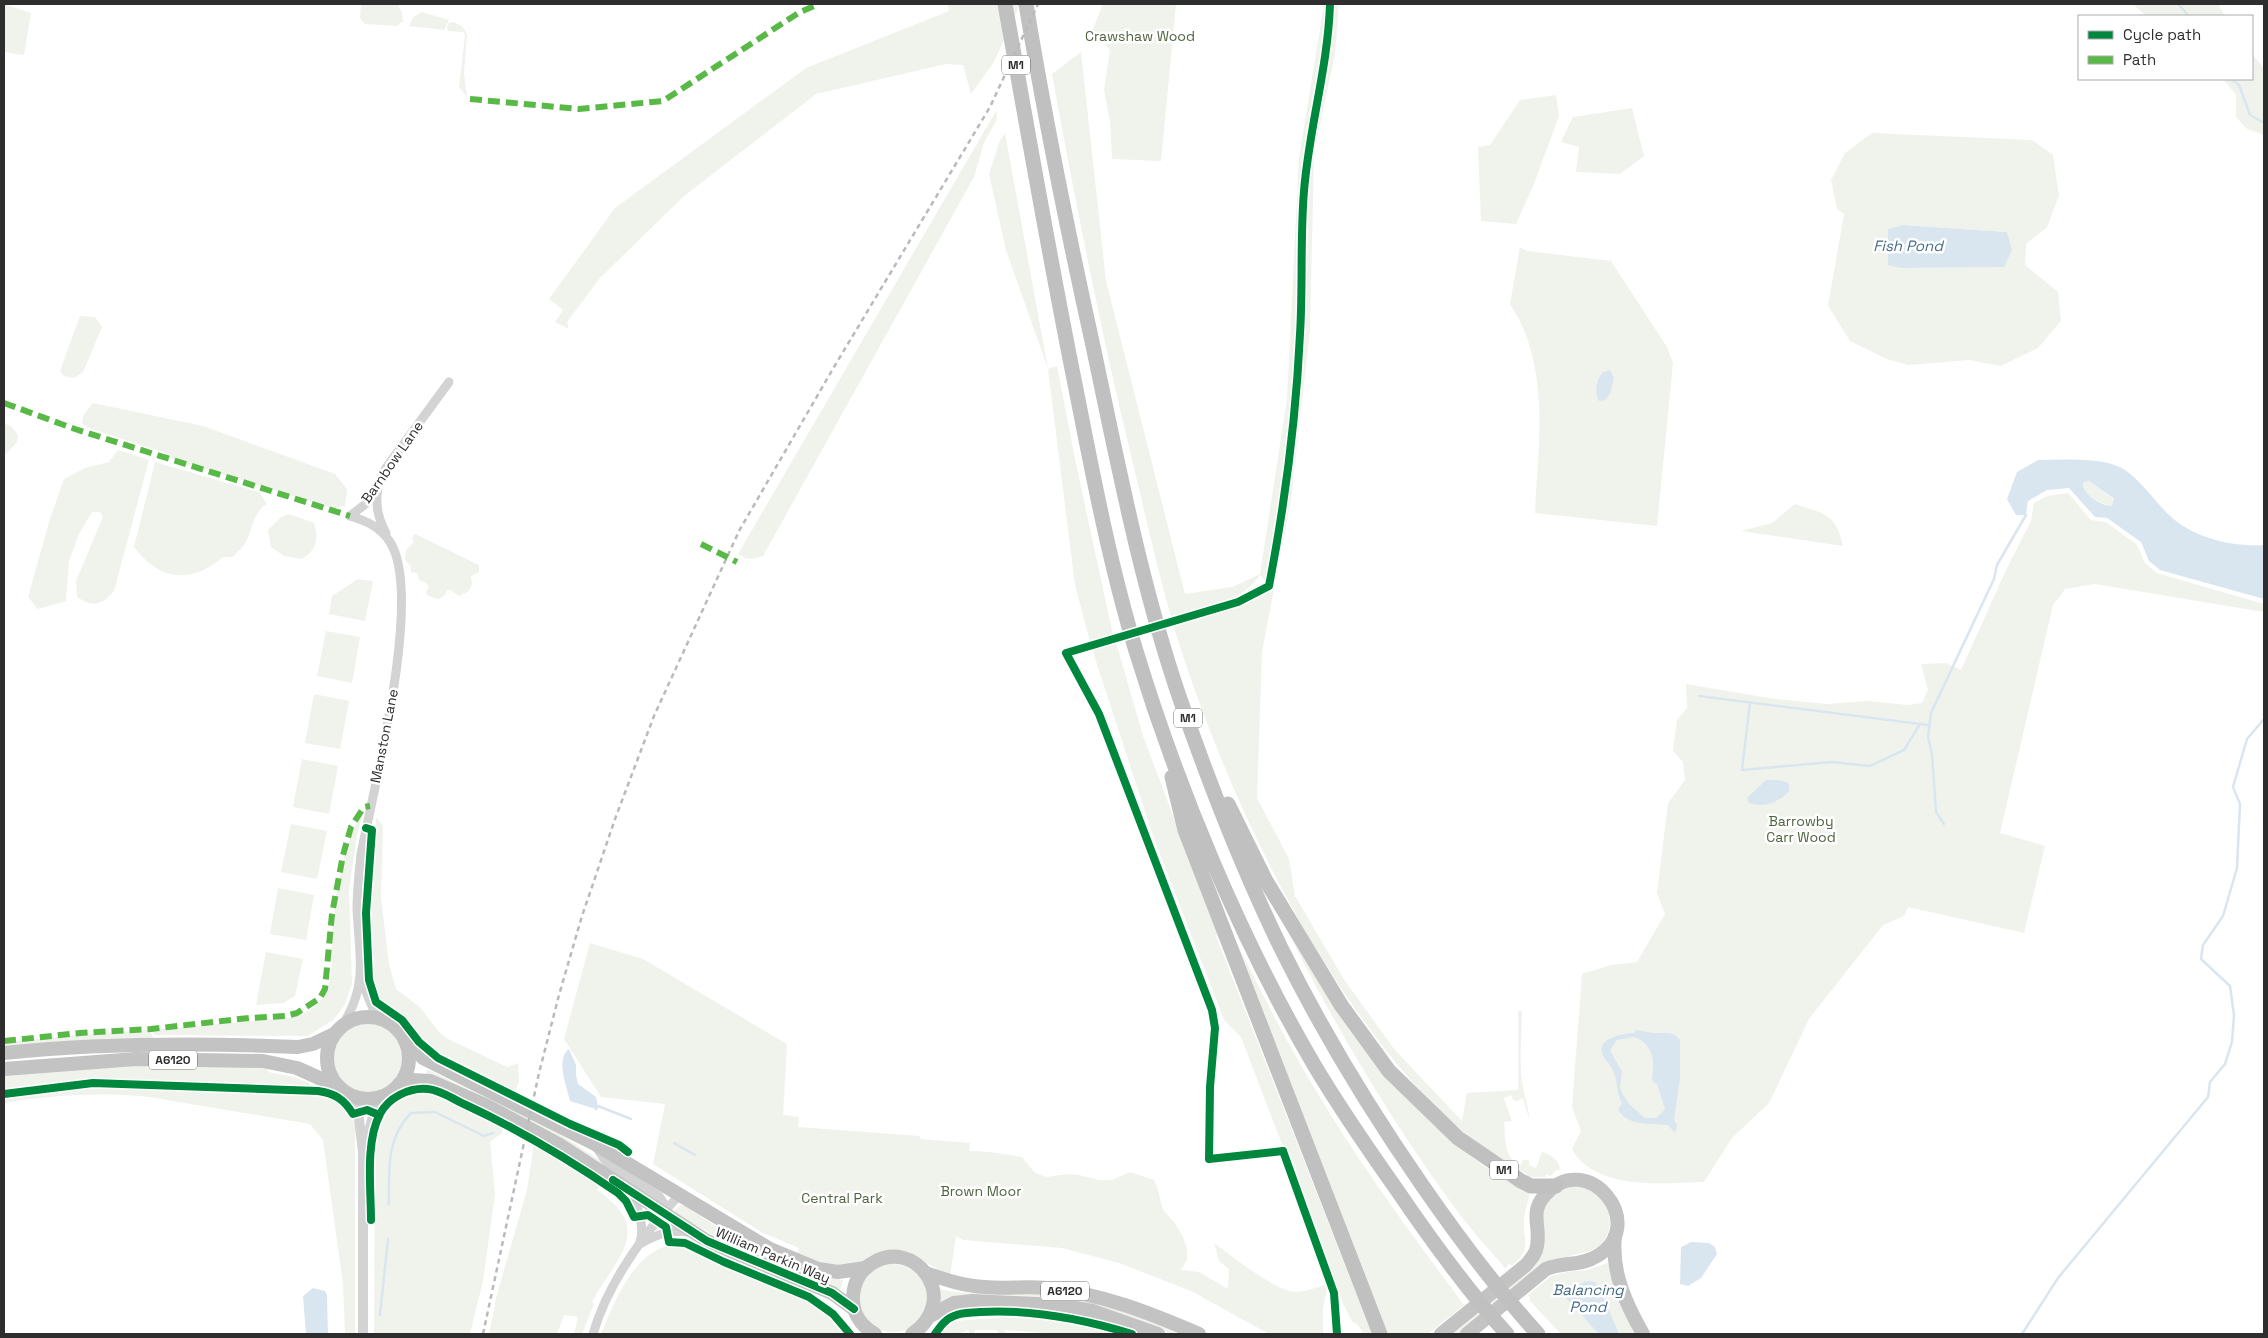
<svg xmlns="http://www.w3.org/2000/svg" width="2268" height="1338" font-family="'Space Grotesk',sans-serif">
	<rect width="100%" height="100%" fill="#fff"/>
	<!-- green -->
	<g fill="#f0f3ec" fill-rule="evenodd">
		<path d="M4,4L31,13L24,55L4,52Z"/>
		<path d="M361,4H398L402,13L403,21L397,26L365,24L360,18Z"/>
		<path d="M947,4H1020L994,62L971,94L963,65L946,64L816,94L683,197L600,278L567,322L569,329L555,322L563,310L549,299L615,208L806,68L949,11Z"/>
		<path d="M1103,4H1176L1161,161L1112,159L1110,121L1104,90L1110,50L1093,29Z"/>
		<path d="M1324,4H1339L1335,54L1314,153L1310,330L1291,500L1262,652L1257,798L1289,859L1295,896L1345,981L1395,1050L1462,1121L1467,1093L1518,1090V1011H1522C1522,1034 1519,1058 1522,1081C1523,1091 1530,1112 1529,1119L1523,1098L1517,1101L1513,1100L1511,1095L1504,1098L1512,1121L1504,1122C1506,1138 1503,1159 1521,1165L1523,1160H1529V1165L1536,1168L1542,1152C1551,1154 1560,1161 1560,1170H1556L1550,1176L1546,1174V1177H1526L1527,1174C1457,1139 1403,1076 1358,1013C1283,907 1228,787 1186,665C1164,600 1150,534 1134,468C1102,337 1076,206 1052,74L1081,52L1106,281L1185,594L1232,587L1260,574L1287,399L1299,158ZM1260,575L1274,590L1200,618L1198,611C1222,603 1245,597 1260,575Z"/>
		<path d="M2133,4H2218L2225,16H2146Z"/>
		<path d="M422,12L449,20L444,30L409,26L413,17Z"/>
		<path d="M454,22L463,27L467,35L464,73L467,97L459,87L465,35L463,32L448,31L447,27L449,23Z"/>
		<path d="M2252,54L2264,68V135L2247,129L2236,117V95L2223,79H2252Z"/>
		<path d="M1556,95L1559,116L1534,184L1516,224L1481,221L1478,147L1490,145L1520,100Z"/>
		<path d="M1632,108L1644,156L1620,174L1576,172L1579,147L1561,142L1573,117Z"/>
		<path d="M996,111L997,119L984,143L974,177L763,556C752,560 747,560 738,554Z"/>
		<path d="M1005,133L1048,369L1057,366L1076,464L1113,635L1090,642L1075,585L1048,369L1006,250L989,174L999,143Z"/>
		<path d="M1872,133L2032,140L2053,155L2059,196L2047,227L2026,244L2025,265L2058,292L2061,321L2038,348L2001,366L1969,360L1908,365L1887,359L1850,341L1828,306L1844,214L1837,209L1831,180L1845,153ZM1903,225L2007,232L2004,267L1901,268Z"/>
		<path d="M1520,247L1527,251L1611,261L1667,347L1673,363L1657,526L1535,513C1538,443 1551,366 1510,304Z"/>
		<path d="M80,316L95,317L102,327L83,372L74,378L64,376L60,371Z"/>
		<path d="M93,403L203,426L335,474L347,489L345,506L333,508L172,459L165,453L86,427L82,423L83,416Z"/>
		<path d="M4,423L12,427L18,435L17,442L4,456Z"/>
		<path d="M118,450L149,460L114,591C101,605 94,608 77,597L76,581L103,517L100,512H92L79,534L69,561L66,601L38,609L28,597L50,519L64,479L85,468L109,462Z"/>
		<path d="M155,462L259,492L267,504C252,513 253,531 244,545C241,549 236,553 233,557H223C190,585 159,580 134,547Z"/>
		<path d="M2089,481L2114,500L2112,506C2105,506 2087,496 2083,490C2082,488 2083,485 2084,482Z"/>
		<path d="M2068,493L2091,520L2106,522L2137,545L2145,563L2157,573L2264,604V612L2095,584L2065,589L2053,605L2000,833L2045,846L2024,933L1908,907L1904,916L1883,925L1809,1019L1769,1103L1732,1138L1704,1182C1665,1183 1617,1189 1584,1164C1579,1160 1575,1154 1572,1149L1581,1131L1572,1107L1582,974L1611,965L1637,962L1665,914L1657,893L1668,803L1685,780L1683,762L1673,751L1677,720L1687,708L1686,684L1775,699L1827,704L1867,701L1908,705L1922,703L1928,690L1921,664L1946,663L1961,670L2007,568L2031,521L2034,503L2047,496Z"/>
		<path d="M1795,504C1824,514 1836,513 1843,546L1741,531L1772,523Z"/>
		<path d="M289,514L314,523C319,538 316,551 302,559L284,556L271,547L268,530L281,517Z"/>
		<path d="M415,534L479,565V572L471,576L472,584L469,591L459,596L450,590H447L444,596L438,599L428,596L426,592L429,587L425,582L420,581L417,573L411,572V566L405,560L406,550L414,542L412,538Z"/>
		<path d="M358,579L373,581L365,621L329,614L332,596Z"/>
		<path d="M326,631L360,637L352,683L317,676Z"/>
		<path d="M1116,642L1143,736L1218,935L1216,936L1372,1334H1364L1357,1324L1352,1322L1342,1301L1241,1037L1224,1020L1153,836L1092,649Z"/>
		<path d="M314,694L349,701L340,749L305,743Z"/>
		<path d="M302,759L338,766L329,814L293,807Z"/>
		<path d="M364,810L357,835L349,890L352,984L344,1006L333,1020L308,1036L154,1035L153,1030L294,1017C307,1013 320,1005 326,992C334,975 331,954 332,935C334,900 343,839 364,810Z"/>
		<path d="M376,817L383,826L381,898L389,964L396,989L420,1007L439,1032L448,1039L507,1067L518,1063L519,1081L515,1092L429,1048L404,1018L383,1004L375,994L369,917Z"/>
		<path d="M291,824L327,831L317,879L281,872Z"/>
		<path d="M278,888L314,895L306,940L270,934Z"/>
		<path d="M1213,894C1245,960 1277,1026 1315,1089C1360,1165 1412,1235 1464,1305L1428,1334H1386Z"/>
		<path d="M1271,897L1429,1120L1465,1152L1492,1172L1514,1185L1530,1191C1529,1200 1525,1209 1524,1218C1522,1243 1534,1245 1512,1266L1509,1263L1506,1269C1489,1249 1470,1229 1455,1208C1383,1110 1323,1006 1271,897Z"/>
		<path d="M590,943L643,959L787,1044L783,1115L799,1117L798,1127L919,1136L921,1139L970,1143L969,1151C986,1151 1005,1154 1022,1157L1035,1173L1047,1177L1066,1174L1079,1175L1099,1180H1112L1130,1172L1154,1180L1157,1186L1163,1210L1174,1222L1183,1237L1187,1249V1260L1181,1270L1199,1272L1228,1289L1229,1269L1219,1261L1214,1243C1231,1255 1277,1293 1297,1292C1307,1291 1318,1287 1328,1284L1323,1308V1334H1269L1191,1291L1119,1263L1062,1248L975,1241L963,1240L956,1236L950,1276L919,1259L866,1260L854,1265L812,1274L843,1280L840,1291L811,1278L804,1297L830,1313L847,1334H601C614,1302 637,1243 679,1245C695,1245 710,1259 724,1265C743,1274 765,1283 785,1288L791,1272C750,1254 711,1236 674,1212L680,1205L686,1206L746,1247L788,1266L792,1267L799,1248L763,1233L653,1164L665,1104L601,1097L564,1039Z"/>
		<path d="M266,952L303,959L295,996L283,1003L256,1005Z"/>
		<circle cx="368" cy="1058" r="35"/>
		<path d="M150,1030L153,1038L265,1039L4,1049V1042L83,1034Z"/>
		<path d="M132,1066L268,1067V1072L294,1077L309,1083V1087L102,1081L4,1090V1074Z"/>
		<path d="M427,1069L555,1131L647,1191L645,1194L426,1074Z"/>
		<path d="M106,1087L309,1093C332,1096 352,1101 355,1128V1334H345L343,1284L323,1140L310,1124L149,1097C100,1092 53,1095 4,1103V1096L56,1090Z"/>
		<path d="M419,1092H431L503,1129L502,1133L490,1142L495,1194L483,1281L470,1334H374L375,1139C386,1114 391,1101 419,1092Z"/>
		<path d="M534,1144L563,1159L601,1184L597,1190C656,1230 616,1257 592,1302L594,1304L582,1334H574L578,1317L564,1315L557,1334H489L497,1294L527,1190Z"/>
		<path d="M1570,1187C1578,1187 1586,1187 1593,1191C1611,1201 1616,1229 1601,1244C1590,1254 1578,1252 1565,1258C1554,1262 1543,1273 1534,1280C1509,1297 1480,1313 1459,1334H1448L1532,1265L1544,1209L1550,1198L1559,1191Z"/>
		<path d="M1610,1262L1634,1334H1561L1529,1300L1531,1299L1528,1295L1551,1276L1566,1272L1588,1270Z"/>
		<circle cx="893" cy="1298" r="34"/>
		<path d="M939,1289C972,1297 1006,1291 1039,1293C1089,1297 1136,1316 1183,1334H1170L1121,1315L941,1303Z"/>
		<path d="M1006,1317L1066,1322L1118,1334H1056L1005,1330V1334H998L997,1330H975L974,1334H970L968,1330L958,1334H940L955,1321Z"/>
	</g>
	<!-- water -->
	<g fill="#dae6ef" fill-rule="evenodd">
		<path d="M1903,225L2007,232L2012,250L2004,267L1901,268L1888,265V229Z"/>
		<path d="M1610,370L1614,378L1610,394L1605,400L1599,401C1594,392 1596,380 1603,372Z"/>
		<path d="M2038,460C2061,460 2105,456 2125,470C2141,481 2154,500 2168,514C2192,538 2232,547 2264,545V599L2160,570L2149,561L2141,542L2107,518L2095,517L2069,488L2047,490L2028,501L2026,515H2016L2007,499L2017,472ZM2089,481L2114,499L2112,506C2102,506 2084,495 2083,485L2084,482Z"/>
		<path d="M1766,780H1779L1789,783V792C1776,803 1766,808 1749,803L1747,798Z"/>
		<path d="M1636,1030L1654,1033H1669L1675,1035L1680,1040V1079L1674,1120L1677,1125L1675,1133L1668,1125C1652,1123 1626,1127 1618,1109L1622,1103C1616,1094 1618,1082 1614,1073C1612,1065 1604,1060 1602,1053C1597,1038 1625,1033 1634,1033ZM1633,1037C1648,1040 1655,1056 1653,1070C1653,1075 1651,1076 1653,1082L1657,1084L1665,1109L1656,1118H1645L1629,1104L1622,1093L1620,1087L1622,1072L1610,1050L1617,1040Z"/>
		<path d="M569,1049L576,1065V1075L578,1084L596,1097L598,1107L596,1109L570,1101C567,1087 555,1059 569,1049Z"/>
		<path d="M1691,1242L1709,1243L1715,1247L1717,1254L1701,1278L1688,1286L1680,1284L1681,1247Z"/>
		<path d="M1586,1281L1595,1282L1600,1289L1619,1334H1599L1566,1298L1565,1292Z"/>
		<path d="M313,1288L325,1291L327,1295L328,1334H306L303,1296Z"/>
	</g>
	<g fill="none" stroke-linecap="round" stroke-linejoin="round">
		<!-- stream -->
		<g stroke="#dae6ef" stroke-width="2.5">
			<path d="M2178,4L2189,16"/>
			<path d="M2231,79L2239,85L2250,115L2264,123"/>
			<path d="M1699,696L1928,725"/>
			<path d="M1750,702L1742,770L1832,762L1870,766L1904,750L1920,724"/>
			<path d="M1944,824L1936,812L1932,754L1928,737L1931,713L1994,579L1997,565L2026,515"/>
			<path d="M596,1109L598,1106L631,1119"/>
			<path d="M674,1143L695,1155"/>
			<path d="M389,1204C389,1171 386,1138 411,1113L435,1112L484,1136L493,1133"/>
			<path d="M380,1315L388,1239"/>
			<path d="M2022,1334L2058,1278L2208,1097L2210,1082L2225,1064L2232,1042L2234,1015L2230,986L2201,959L2203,945L2223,916L2237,868L2240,804L2233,787L2247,739L2264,719"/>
		</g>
		<!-- minor -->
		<g stroke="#d3d3d3" stroke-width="9">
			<path d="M378,488C375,505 378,518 386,533"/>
			<path d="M350,516L368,502L386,468L449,382"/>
			<path d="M361,980L377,1018"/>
			<path d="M342,1026C369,984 359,955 357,909C357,891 359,873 361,854C373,791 424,595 390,542C380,527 367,521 350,516"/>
			<path d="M596,1147L607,1163L659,1196L667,1208"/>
			<path d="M631,1192C638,1208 645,1225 640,1242"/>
			<path d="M642,1243C656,1234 675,1229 692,1233"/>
			<path d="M593,1334C608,1282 643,1235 679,1195"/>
		</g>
		<!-- tertiary -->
		<g stroke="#d3d3d3" stroke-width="10">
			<path d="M350,1095L358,1111L363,1152V1334"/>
			<path d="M364,1151L374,1112L386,1095"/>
		</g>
		<!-- trunk -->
		<g stroke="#c3c3c3" stroke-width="14">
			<circle cx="368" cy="1058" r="41"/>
			<path d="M405,1041L423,1058L595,1144L770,1249L818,1269L838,1272L866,1268"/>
			<path d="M4,1053C102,1043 200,1043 298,1047L313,1044L334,1034"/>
			<path d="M4,1069L136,1059L263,1061L297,1068L339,1087"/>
			<path d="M399,1084L410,1080L430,1081L487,1106L560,1145L707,1241L832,1293L854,1309"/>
			<path d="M1615,1236C1611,1272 1626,1304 1643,1334"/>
			<path d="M926,1273C946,1280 964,1286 985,1287C1005,1289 1026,1286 1046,1288C1100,1293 1150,1313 1199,1334"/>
			<path d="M930,1316L954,1303L972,1301L1058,1305L1093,1311L1158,1334"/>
			<path d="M875,1334C861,1326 852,1313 853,1296C854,1283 860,1271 871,1264C914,1235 963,1299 912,1334"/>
			<path d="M1441,1334L1526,1265C1531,1259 1536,1254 1537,1246C1541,1226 1529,1213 1545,1195C1586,1147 1651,1224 1597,1256C1582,1266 1562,1262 1546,1269L1467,1334"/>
		</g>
		<!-- motorway -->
		<g stroke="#c0c0c0" stroke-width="15">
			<path d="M1005,4C1028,132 1050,261 1076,389C1093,476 1110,565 1136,651C1178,789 1240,938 1313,1063C1339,1107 1368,1149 1397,1190C1431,1240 1467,1290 1507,1334"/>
			<path d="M1026,4C1045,119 1068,233 1093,346C1118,464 1141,585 1180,699C1209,783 1242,868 1281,948C1322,1031 1370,1110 1422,1185C1458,1237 1496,1288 1538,1334"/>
			<path d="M1172,777L1185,830L1380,1334"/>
			<path d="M1228,804L1266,881L1341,1005L1389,1071L1458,1138L1521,1181L1531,1186H1556"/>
		</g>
		<!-- rail -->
		<path stroke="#bababa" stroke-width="2.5" stroke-dasharray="5 4" stroke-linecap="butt" d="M483,1334L539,1073L559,995L582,916L615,819L654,716L739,531L834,367L990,107L1038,4"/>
		<!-- quiet -->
		<g stroke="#58b947" stroke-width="6" stroke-dasharray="12 6" stroke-linecap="butt">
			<path d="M470,99L579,109L663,101L800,12L819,4"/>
			<path d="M4,403L75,429L350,516"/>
			<path d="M701,544L737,562"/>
			<path d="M4,1041L80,1033L151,1029L249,1018L286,1016L297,1013L320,998L325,989L332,914L343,855L351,827L364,807L370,806"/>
		</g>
		<defs>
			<g id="cycleway">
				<path d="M366,828L372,830L366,913L369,980L376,1002L402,1020L419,1042L438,1058L570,1124L619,1145L628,1152"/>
				<path d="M4,1094L93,1083L318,1091C334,1093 344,1099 353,1114L367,1110L379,1115"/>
				<path d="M1283,1151L1209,1159L1210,1087L1215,1028L1212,1010L1099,714L1066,653L1238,602L1269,586C1285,503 1296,419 1300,334C1303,287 1300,238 1304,191C1309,128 1328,67 1330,4"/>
				<path d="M1283,1151L1334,1293L1337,1334"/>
				<path d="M613,1180L707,1241L832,1293L854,1309"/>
				<path d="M371,1220C371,1189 365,1142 380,1114C388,1098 409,1087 428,1089C441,1090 454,1100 466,1105C520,1130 570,1160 618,1193L626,1201L634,1217L648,1215L666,1227L669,1242L685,1243L724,1262L809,1297L833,1314L850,1334"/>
				<path d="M935,1334C940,1327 945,1319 954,1316C962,1312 972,1313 980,1312C1032,1309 1083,1319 1132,1334"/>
			</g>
		</defs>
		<!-- cycleway casing -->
		<use href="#cycleway" stroke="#fff" stroke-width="11"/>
		<!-- cycleway -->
		<use href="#cycleway" stroke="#00873e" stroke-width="8"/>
	</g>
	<g text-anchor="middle" stroke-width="5" stroke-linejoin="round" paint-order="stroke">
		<!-- shield labels -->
		<g fill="#fff" stroke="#6d6d6d" stroke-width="1">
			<rect x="1002" y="55.5" width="28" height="19" rx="4"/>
			<rect x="1174" y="708.5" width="28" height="19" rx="4"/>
			<rect x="149" y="1050.5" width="48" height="19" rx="4"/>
			<rect x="1490" y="1160.5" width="28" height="19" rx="4"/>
			<rect x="1041" y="1281.5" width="48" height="19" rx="4"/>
		</g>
		<g font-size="12" font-weight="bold" fill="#2e2e2e">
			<text x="1016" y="69">M1</text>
			<text x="1188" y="722">M1</text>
			<text x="173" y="1064">A6120</text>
			<text x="1504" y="1174">M1</text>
			<text x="1065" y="1295">A6120</text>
		</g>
		<!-- park labels -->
		<g font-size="14" fill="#506540" stroke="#fff">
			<text x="1140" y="41">Crawshaw Wood</text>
			<text x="1801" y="826">Barrowby<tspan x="1801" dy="16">Carr Wood</tspan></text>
			<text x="981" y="1196">Brown Moor</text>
			<text x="842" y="1203">Central Park</text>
		</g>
		<!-- street labels -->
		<g font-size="14" fill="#2e2e2e" stroke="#fff">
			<text transform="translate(392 462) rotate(-55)" y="5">Barnbow Lane</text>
			<text transform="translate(384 736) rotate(-79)" y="5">Manston Lane</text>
			<text transform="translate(773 1255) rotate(23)" y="5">William Parkin Way</text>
		</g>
		<!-- water labels -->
		<g font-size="15" font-style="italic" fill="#446c87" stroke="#fff">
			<text x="1908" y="251">Fish Pond</text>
			<text x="1588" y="1295">Balancing<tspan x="1588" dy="17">Pond</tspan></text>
		</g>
	</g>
	<!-- border -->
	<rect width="2268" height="1338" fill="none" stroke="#2e2e2e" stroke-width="10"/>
	<!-- legend -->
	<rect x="2078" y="15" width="175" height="65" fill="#ffffff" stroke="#ababab"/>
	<rect x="2088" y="31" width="25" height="8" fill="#00873e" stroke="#ababab"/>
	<text x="2123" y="40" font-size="15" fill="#2e2e2e">Cycle path</text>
	<rect x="2088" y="56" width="25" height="8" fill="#58b947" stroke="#ababab"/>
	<text x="2123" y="65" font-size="15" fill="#2e2e2e">Path</text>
</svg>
